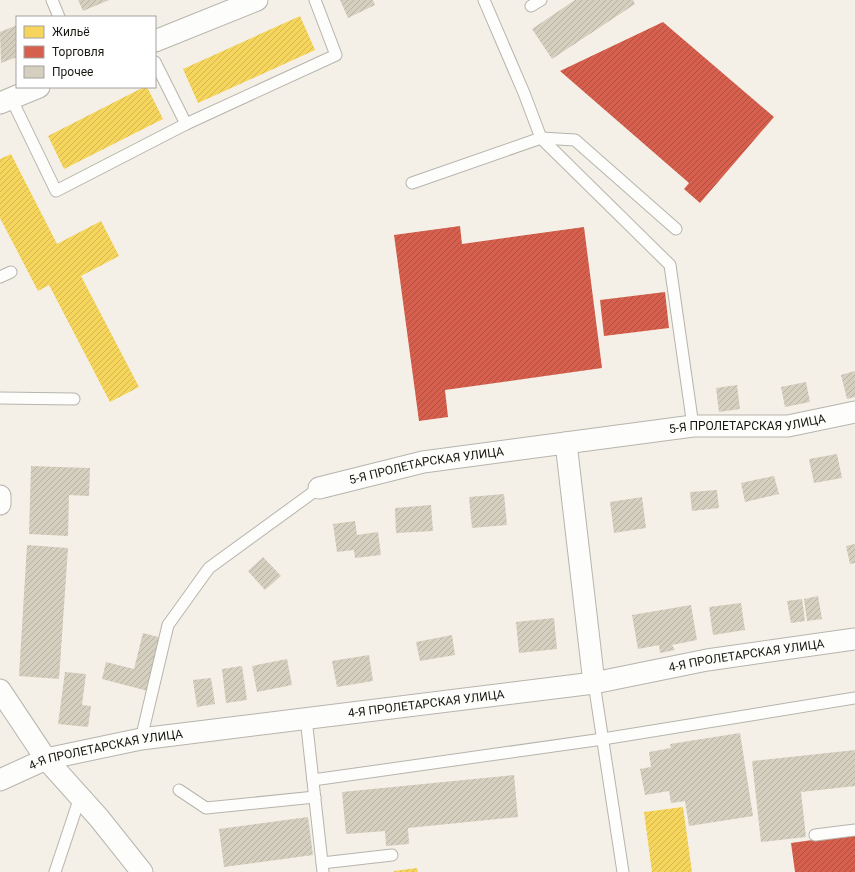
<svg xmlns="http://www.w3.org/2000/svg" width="855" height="872" font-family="Roboto,sans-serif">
	<defs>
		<pattern id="homes-hatch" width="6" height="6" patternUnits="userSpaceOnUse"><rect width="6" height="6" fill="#f6d55c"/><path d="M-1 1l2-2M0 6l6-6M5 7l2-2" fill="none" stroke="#d2b64f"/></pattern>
		<pattern id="shops-hatch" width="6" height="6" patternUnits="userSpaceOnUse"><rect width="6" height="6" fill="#d6604d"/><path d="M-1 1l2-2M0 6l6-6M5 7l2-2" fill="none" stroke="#ad4e3f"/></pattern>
		<pattern id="building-hatch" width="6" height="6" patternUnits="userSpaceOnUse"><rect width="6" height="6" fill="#d5cfbf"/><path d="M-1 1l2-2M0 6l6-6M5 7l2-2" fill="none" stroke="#b6b1a3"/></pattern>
	</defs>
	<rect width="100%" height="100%" fill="#f4f0e7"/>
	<!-- homes -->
	<g fill="url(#homes-hatch)">
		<path d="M300,16L315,50L198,103L183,69Z"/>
		<path d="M144,87H147L163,119L64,169L48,136Z"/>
		<path d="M11,154L57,244L101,221L119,256L81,276L139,387L110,402L49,285L38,291L0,218V159Z"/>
		<path d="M683,807L692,872H652L644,812Z"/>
		<path d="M417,868L418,872H394V871Z"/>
	</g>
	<!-- shops -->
	<g fill="url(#shops-hatch)">
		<path d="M663,22L774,117L700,203L684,189L689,183L560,71Z"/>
		<path d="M460,226L462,244L584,227L602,368L445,390L448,417L419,421L394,235Z"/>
		<path d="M665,292L669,328L604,336L600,300Z"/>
		<path d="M855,834V872H795L791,843Z"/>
	</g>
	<!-- building -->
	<g fill="url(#building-hatch)">
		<path d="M78,0H109L83,11Z"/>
		<path d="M340,0H373L375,5L348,18Z"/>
		<path d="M575,0H633L635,4L552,59L532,29Z"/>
		<path d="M17,25V57L1,63L0,32Z"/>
		<path d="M855,371V397L847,399L841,375Z"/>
		<path d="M806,382L810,402L785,407L781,387Z"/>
		<path d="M737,385L740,409L719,412L716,388Z"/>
		<path d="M837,454L842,478L814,483L809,459Z"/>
		<path d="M31,466L90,468L89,496L69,495L68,536L29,534Z"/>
		<path d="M774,476L779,494L745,502L741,483Z"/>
		<path d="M717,490L719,508L692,511L690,492Z"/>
		<path d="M504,494L507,525L472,528L469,497Z"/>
		<path d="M642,497L646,528L614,533L610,502Z"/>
		<path d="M431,505L433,531L396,533L395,508Z"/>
		<path d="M355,521L357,535L378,532L381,555L355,558L354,550L337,552L333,524Z"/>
		<path d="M855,544V563L850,564L846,546Z"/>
		<path d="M27,545L68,548L59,679L19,676Z"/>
		<path d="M263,557L281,576L265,590L248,571Z"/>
		<path d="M818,596L822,619L807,621L804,599Z"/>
		<path d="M802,599L805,621L791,623L787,601Z"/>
		<path d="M741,603L745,630L713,635L709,607Z"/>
		<path d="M691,605L697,640L672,645L675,650L660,653L659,645L638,649L632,615Z"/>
		<path d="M554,618L557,649L519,653L516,622Z"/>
		<path d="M143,633L162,638L148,691L102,679L106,662L134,669Z"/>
		<path d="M452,635L455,655L420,661L416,642Z"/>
		<path d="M369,655L373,681L337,687L332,661Z"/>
		<path d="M287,659L292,685L257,692L252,666Z"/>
		<path d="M242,666L247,700L226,703L222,669Z"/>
		<path d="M65,672L86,674L82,705L91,706L88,727L58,724Z"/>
		<path d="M211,678L215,704L197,707L193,680Z"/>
		<path d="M740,733L753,816L689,826L685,801L671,803L669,791L645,795L640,769L651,767L649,752L671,748L670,744Z"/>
		<path d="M855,750V786L801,792L806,837L761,842L752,761Z"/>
		<path d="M514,775L518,817L408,828L409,844L386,846L385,831L346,834L342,792Z"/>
		<path d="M308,817L313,855L224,867L219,829Z"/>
	</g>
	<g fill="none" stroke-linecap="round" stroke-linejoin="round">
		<defs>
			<g id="lane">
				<path d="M52,0L59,17"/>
				<path d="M484,0L524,93L541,138L670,265L693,426"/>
				<path d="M531,6L541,0"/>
				<path d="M11,98L56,191L186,124L155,62"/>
				<path d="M186,124L336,55L315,0"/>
				<path d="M412,183L541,138L575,140L676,229"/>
				<path d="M0,277L11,272"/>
				<path d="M0,398L74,399"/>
				<path d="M594,683L623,872"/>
				<path d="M306,718L323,872"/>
				<path d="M141,739L168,625L209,568L319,488"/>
				<path d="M313,780L603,739L855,698"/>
				<path d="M179,790L206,808L315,797"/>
				<path d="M815,835L855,830"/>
				<path d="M322,863L392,855"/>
				<path d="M55,872L80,797"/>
			</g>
			<g id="street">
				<path d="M155,41L257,0"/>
				<path d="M0,103L39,87"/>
				<path d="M566,443L594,683"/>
				<path id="s1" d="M319,488L423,462L693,426H788L855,412"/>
				<path d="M0,496V504"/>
				<path d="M0,690L46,759L99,818L142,872"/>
				<path id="s2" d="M0,780L46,759L141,739L594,683L707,660L855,639"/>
			</g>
		</defs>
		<!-- lane casing -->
		<use href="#lane" stroke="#b7b4ad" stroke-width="13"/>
		<!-- street casing -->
		<use href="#street" stroke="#b7b4ad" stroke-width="23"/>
		<!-- lane -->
		<use href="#lane" stroke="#fdfdfb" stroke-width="11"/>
		<!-- street -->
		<use href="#street" stroke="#fdfdfb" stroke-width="21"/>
	</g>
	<g text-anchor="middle" stroke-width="4" stroke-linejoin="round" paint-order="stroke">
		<!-- street labels -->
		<g font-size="12" fill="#191711" stroke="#fff">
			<text dy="4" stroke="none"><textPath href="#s1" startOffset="434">5-Я ПРОЛЕТАРСКАЯ УЛИЦА</textPath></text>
			<text dy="4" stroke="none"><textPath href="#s1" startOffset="110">5-Я ПРОЛЕТАРСКАЯ УЛИЦА</textPath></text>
			<text dy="4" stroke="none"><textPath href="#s2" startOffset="759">4-Я ПРОЛЕТАРСКАЯ УЛИЦА</textPath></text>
			<text dy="4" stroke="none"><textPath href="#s2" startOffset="435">4-Я ПРОЛЕТАРСКАЯ УЛИЦА</textPath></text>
			<text dy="4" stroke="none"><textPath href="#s2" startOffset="111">4-Я ПРОЛЕТАРСКАЯ УЛИЦА</textPath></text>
		</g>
	</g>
	<!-- legend -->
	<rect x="16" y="16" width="140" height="72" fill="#ffffff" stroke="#a3a2a0"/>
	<rect x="24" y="26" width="20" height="12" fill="#f6d55c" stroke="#a3a2a0"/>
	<text x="52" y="36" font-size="12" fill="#191711">Жильё</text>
	<rect x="24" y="46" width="20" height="12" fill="#d6604d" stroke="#a3a2a0"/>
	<text x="52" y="56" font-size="12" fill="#191711">Торговля</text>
	<rect x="24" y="66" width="20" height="12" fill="#d5cfbf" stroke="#a3a2a0"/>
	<text x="52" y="76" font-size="12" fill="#191711">Прочее</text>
</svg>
